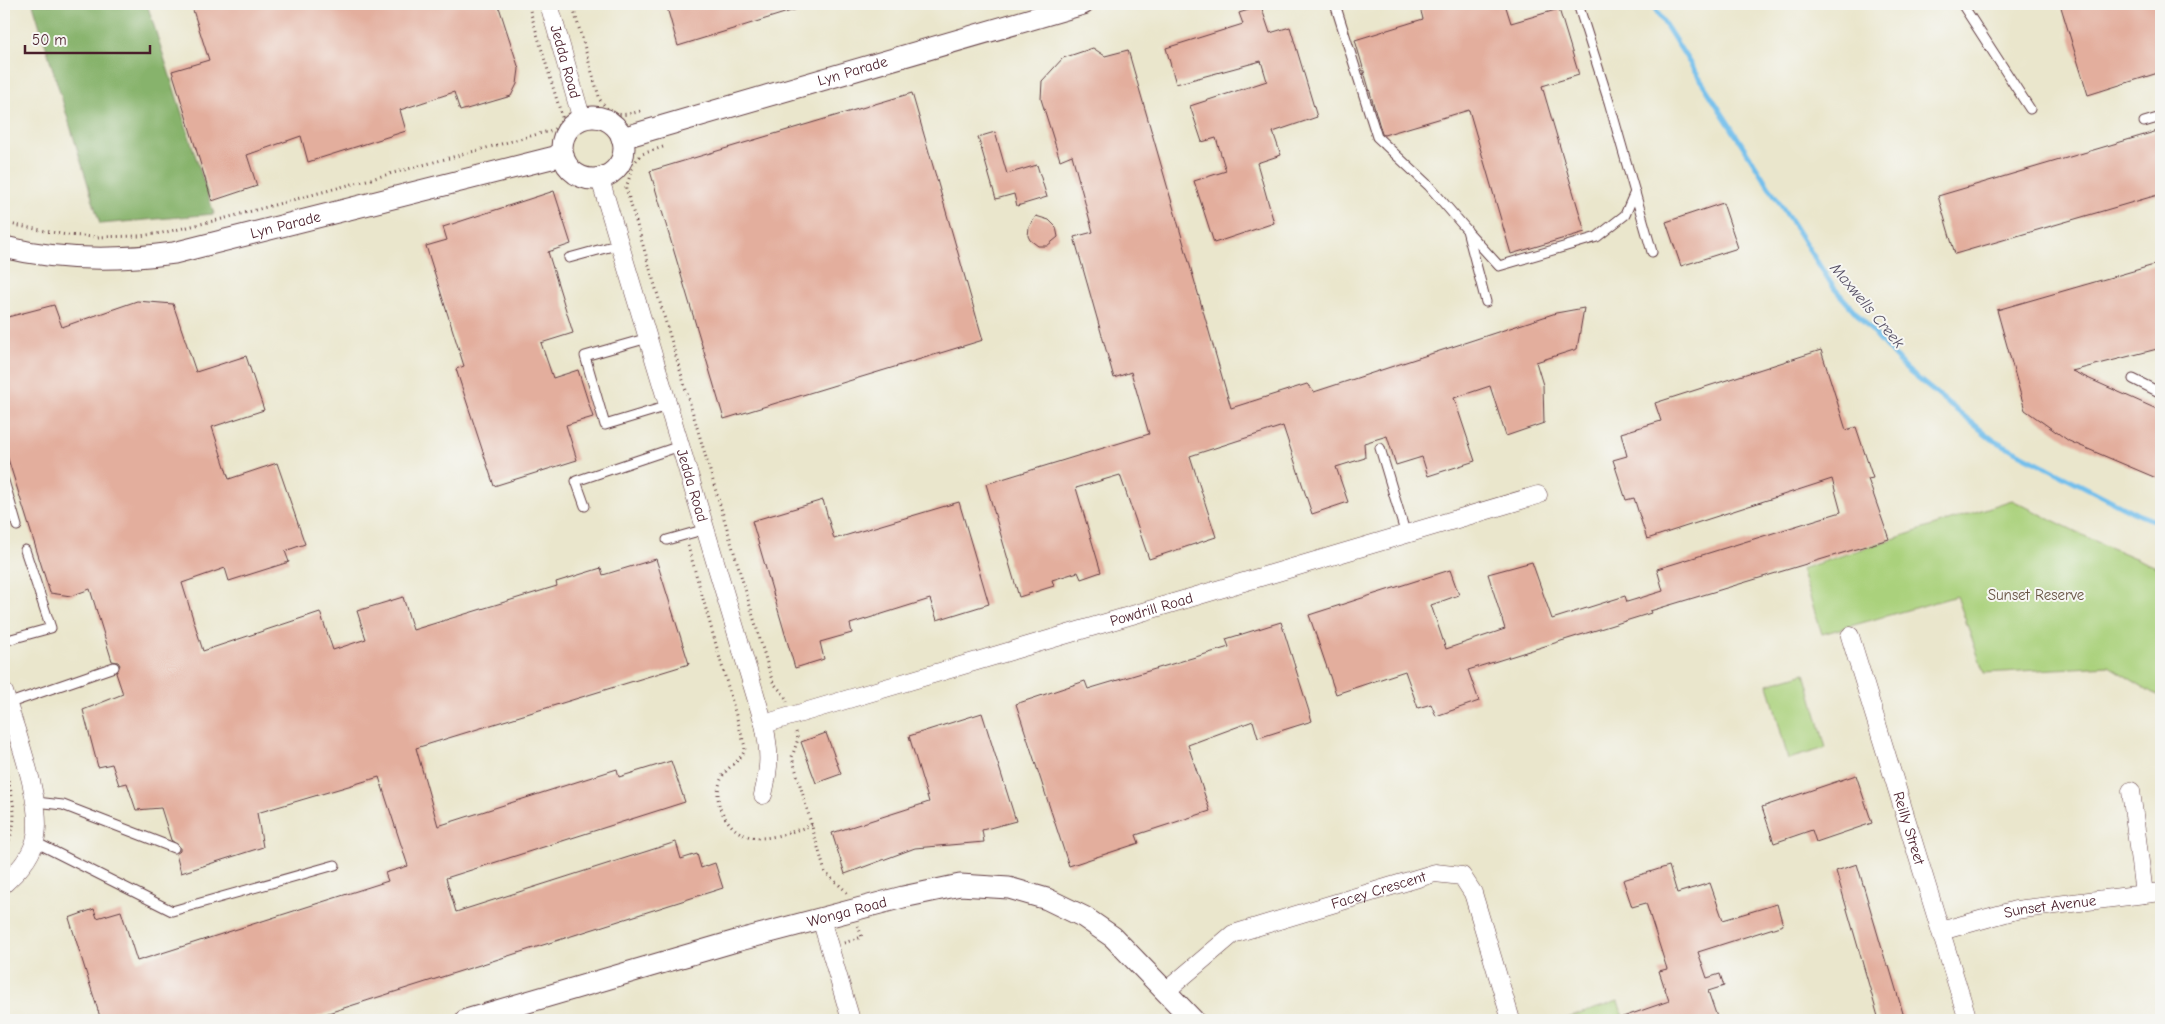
<svg xmlns="http://www.w3.org/2000/svg" width="2165" height="1024" font-family="'Comic Neue',sans-serif">
	<rect width="100%" height="100%" fill="#f6f6f2"/>
	<filter id="ink" filterUnits="userSpaceOnUse"><feTurbulence type="fractalNoise" baseFrequency=".02" numOctaves="2"/><feDisplacementMap in="SourceGraphic" scale="10" xChannelSelector="R" yChannelSelector="G"/><feConvolveMatrix kernelMatrix="1 2 1 2 8 2 1 2 1" color-interpolation-filters="sRGB"/></filter>
	<filter id="wash" filterUnits="userSpaceOnUse"><feTurbulence type="fractalNoise" baseFrequency=".0096" numOctaves="4" result="noise"/><feDisplacementMap in="SourceGraphic" scale="20" xChannelSelector="R" yChannelSelector="G"/><feGaussianBlur stdDeviation="1.12" result="paint"/><feColorMatrix in="noise" values="0 0 0 0 0 0 0 0 0 0 0 0 0 0 0 0 0 1.4 0 .05"/><feComposite in="paint" operator="in"/></filter>
	<g filter="url(#wash)">
		<rect width="100%" height="100%" fill="#eae6cc"/>
		<!-- green -->
		<g fill="#aad17c" stroke="#7a7854">
			<path d="M2012,500L2095,541L2161,569V698L2109,666L1984,673L1957,596L1822,634L1801,569Z"/>
			<path d="M1805,673L1826,748L1788,759L1768,684Z"/>
			<path d="M1618,1001L1624,1020H1562Z"/>
		</g>
		<!-- forest -->
		<path fill="#87b36c" stroke="#68694c" d="M33,4H147L214,214L100,224Z"/>
		<g fill="none" stroke-linecap="round" stroke-linejoin="round">
			<!-- stream -->
			<path stroke="#73bfec" stroke-width="5" d="M1652,4L1834,288L1906,369L1992,439L2137,514L2161,523"/>
		</g>
		<g id="blocks">
			<!-- building -->
			<g fill="#e3ae9d">
				<path d="M191,4H498L519,69L517,84L511,96L460,111L454,92L400,110L406,131L308,162L301,136L247,155L257,186L212,201L172,71L209,60Z"/>
				<path d="M666,4H804V7L678,46Z"/>
				<path d="M1419,4H1505L1511,23L1559,9L1579,75L1542,86L1585,232L1511,254L1469,110L1384,135L1382,134L1355,40L1423,19Z"/>
				<path d="M2060,4H2161V72L2088,95Z"/>
				<path d="M1261,6L1270,33L1290,27L1317,117L1273,132L1281,155L1257,163L1274,223L1214,243L1194,181L1226,171L1216,138L1202,142L1190,106L1267,81L1261,61L1176,84L1166,48L1243,24L1239,13Z"/>
				<path d="M1093,48L1105,56L1128,50L1231,408L1307,384L1314,392L1556,313L1584,308L1577,349L1536,362L1543,385L1544,423L1506,436L1490,386L1454,398L1475,461L1428,476L1422,457L1396,465L1387,436L1364,443L1365,458L1336,467L1348,502L1312,514L1283,426L1190,456L1216,537L1149,559L1120,475L1076,488L1101,572L1081,579L1078,572L1052,580L1054,586L1019,597L986,484L1149,434L1131,372L1114,378L1074,237L1093,232L1072,155L1060,160L1041,99L1042,81L1063,58Z"/>
				<path d="M912,93L983,340L724,419L650,171Z"/>
				<path d="M2161,130V194L1955,254L1938,196Z"/>
				<path d="M995,132L1007,174L1037,165L1047,197L1017,206L1014,194L996,199L978,137Z"/>
				<path d="M554,191L571,244L548,252L573,333L541,343L553,378L578,370L593,417L566,425L577,460L494,486L456,369L464,366L426,246L447,240L443,227Z"/>
				<path d="M1723,203L1738,248L1681,266L1666,222Z"/>
				<path d="M1036,216L1049,220L1056,227L1058,237L1047,246H1038L1030,240L1028,236L1029,227Z"/>
				<path d="M2161,263V348L2072,371L2161,411V480L2069,441L2025,410L1997,310Z"/>
				<path d="M137,301L173,304L196,372L246,356L264,410L212,427L229,479L277,463L305,544L285,551L289,562L229,581L225,568L182,583L203,651L320,612L333,650L366,639L357,611L403,597L413,630L557,586L556,582L601,568L603,575L656,559L689,664L416,748L438,826L617,769L619,777L671,761L685,802L446,878L456,912L676,842L681,859L697,854L701,868L715,863L723,888L306,1020H101L69,918L94,909L97,918L121,911L137,961L388,881L385,873L408,866L379,777L257,813L263,847L181,873L176,854L180,851V847L171,840L161,808L136,810L127,783L119,785L112,764L98,767L83,710L123,694L116,673L120,665L118,662L112,661L90,589L71,596L50,593L4,446V318L54,305L62,327Z"/>
				<path d="M1821,350L1846,430L1856,427L1873,478L1868,479L1889,539L1650,611L1651,613L1468,670L1479,701L1436,716L1431,704L1418,708L1405,671L1336,694L1309,615L1450,570L1459,595L1431,605L1446,649L1505,629L1488,574L1532,562L1552,619L1625,596L1627,602L1663,591L1657,569L1841,512L1832,479L1647,539L1634,498L1626,500L1613,460L1627,456L1621,433L1661,421L1655,403Z"/>
				<path d="M823,500L834,539L959,502L989,604L937,620L930,599L850,624L852,633L820,642L824,659L795,668L752,521Z"/>
				<path d="M1281,622L1312,721L1258,738L1253,721L1188,745L1210,811L1136,835L1139,843L1069,866L1016,704L1085,681L1088,689L1229,647L1226,639Z"/>
				<path d="M982,713L1016,821L982,830L984,842L915,848L845,874L832,833L929,802L909,736Z"/>
				<path d="M826,733L841,774L816,783L801,742Z"/>
				<path d="M1856,775L1872,823L1816,842L1812,830L1774,843L1762,807Z"/>
				<path d="M1857,864L1887,966H1889L1905,1020H1879L1836,871Z"/>
				<path d="M1669,866L1677,893L1710,883L1723,920L1777,904L1783,925L1698,952L1707,978L1720,974L1724,986L1708,991L1718,1020H1620V1018L1669,1001L1659,971L1667,969L1646,903L1632,907L1623,880Z"/>
			</g>
		</g>
	</g>
	<g filter="url(#ink)">
		<use href="#blocks" fill-opacity="0" stroke="#623d43" stroke-width="1"/>
		<g fill="none" stroke-linecap="round" stroke-linejoin="round">
			<defs>
				<g id="service">
					<path d="M1335,4L1377,137L1429,186L1467,230L1486,302"/>
					<path d="M1578,4L1609,102L1652,252"/>
					<path d="M1962,4L2030,109"/>
					<path d="M2144,122L2161,117"/>
					<path d="M1469,233L1499,266L1597,237L1625,215L1635,192"/>
					<path d="M569,258L620,244"/>
					<path d="M648,338L585,356L605,425L668,406"/>
					<path d="M2133,379L2161,393"/>
					<path d="M1380,448L1406,535"/>
					<path d="M4,481L17,526"/>
					<path d="M585,506L576,481L680,446"/>
					<path d="M667,540L706,529"/>
					<path d="M4,641L51,628L25,550"/>
					<path d="M7,704L114,667"/>
					<path d="M36,802L63,805L174,848"/>
					<path d="M35,842L172,911L335,865"/>
				</g>
				<g id="minor">
					<path id="s1" d="M549,4L582,120"/>
					<path id="s2" d="M600,179L764,724C770,753 770,766 763,795"/>
					<path id="s3" d="M1850,636L1968,1020"/>
					<path d="M4,692C15,730 45,805 35,841C30,859 17,872 4,884"/>
					<path id="s4" d="M764,724L1538,495"/>
					<path d="M2131,791L2144,894"/>
					<path d="M821,919L851,1020"/>
					<path id="s5" d="M1941,931L2016,910L2161,892"/>
					<path id="s6" d="M1166,991L1233,934L1435,873L1462,876L1473,893L1511,1020"/>
				</g>
				<g id="tertiary">
					<circle cx="593" cy="148" r="31"/>
					<path id="s7" d="M622,138L1083,4"/>
					<path id="s8" d="M4,247C60,261 116,261 174,253L563,155"/>
					<path id="s9" d="M466,1020L736,941L903,897L960,885L1009,888L1047,899L1084,917L1113,937L1193,1020"/>
				</g>
			</defs>
			<!-- service casing -->
			<use href="#service" stroke="#623d43" stroke-width="11"/>
			<!-- minor casing -->
			<use href="#minor" stroke="#623d43" stroke-width="19"/>
			<!-- tertiary casing -->
			<use href="#tertiary" stroke="#623d43" stroke-width="23"/>
			<!-- path -->
			<g stroke="#623d43" stroke-width="3" stroke-dasharray="1 4" stroke-linecap="butt">
				<path d="M572,4L600,100C613,118 622,116 641,111"/>
				<path d="M663,147L642,154L634,163L626,188L772,680C776,688 785,693 787,702"/>
				<path d="M4,223L67,235L97,237L139,236L162,233L222,219L553,130L560,124L562,117L528,4"/>
				<path d="M688,546L745,747C744,760 728,765 722,777C717,788 716,802 723,814C744,852 779,836 812,825"/>
				<path d="M796,732L798,739L792,757L825,872C833,881 841,885 848,894"/>
				<path d="M4,766C13,798 21,820 4,851"/>
				<path d="M844,943L862,937L858,926"/>
			</g>
			<!-- service -->
			<use href="#service" stroke="#fff" stroke-width="9"/>
			<!-- minor -->
			<use href="#minor" stroke="#fff" stroke-width="18"/>
			<!-- tertiary -->
			<use href="#tertiary" stroke="#fff" stroke-width="21"/>
		</g>
	</g>
	<g text-anchor="middle" stroke-width="4" stroke-linejoin="round" paint-order="stroke">
		<!-- street labels -->
		<g font-size="15" fill="#4a1f2b" stroke="#f6f6f2">
			<text dy="5" stroke="none"><textPath href="#s1" startOffset="60">Jedda Road</textPath></text>
			<text dy="5" stroke="none"><textPath href="#s7" startOffset="240">Lyn Parade</textPath></text>
			<text dy="5" stroke="none"><textPath href="#s8" startOffset="286">Lyn Parade</textPath></text>
			<text dy="5" stroke="none"><textPath href="#s2" startOffset="320">Jedda Road</textPath></text>
			<text dy="5" stroke="none"><textPath href="#s4" startOffset="404">Powdrill Road</textPath></text>
			<text dy="5" stroke="none"><textPath href="#s3" startOffset="201">Reilly Street</textPath></text>
			<text dy="5" stroke="none"><textPath href="#s6" startOffset="240">Facey Crescent</textPath></text>
			<text dy="5" stroke="none"><textPath href="#s5" startOffset="112">Sunset Avenue</textPath></text>
			<text dy="5" stroke="none"><textPath href="#s9" startOffset="396">Wonga Road</textPath></text>
		</g>
		<!-- park labels -->
		<g font-size="15" fill="#675443" stroke="#f6f6f2">
			<text x="2036" y="600">Sunset Reserve</text>
		</g>
		<!-- water labels -->
		<g font-size="16" font-style="italic" fill="#564f65" stroke="#f6f6f2">
			<text transform="translate(1868 305) rotate(50)" y="6">Maxwells Creek</text>
		</g>
	</g>
	<!-- margin -->
	<rect width="2165" height="1024" fill="none" stroke="#f6f6f2" stroke-width="20"/>
	<!-- scale -->
	<path d="M25 45v8h125v-8" fill="none" stroke="#4a1f2b" stroke-width="2.5"/>
	<text x="32" y="45" font-size="15" fill="#4a1f2b" stroke="#f6f6f2" stroke-width="4" paint-order="stroke">50 m</text>
</svg>
